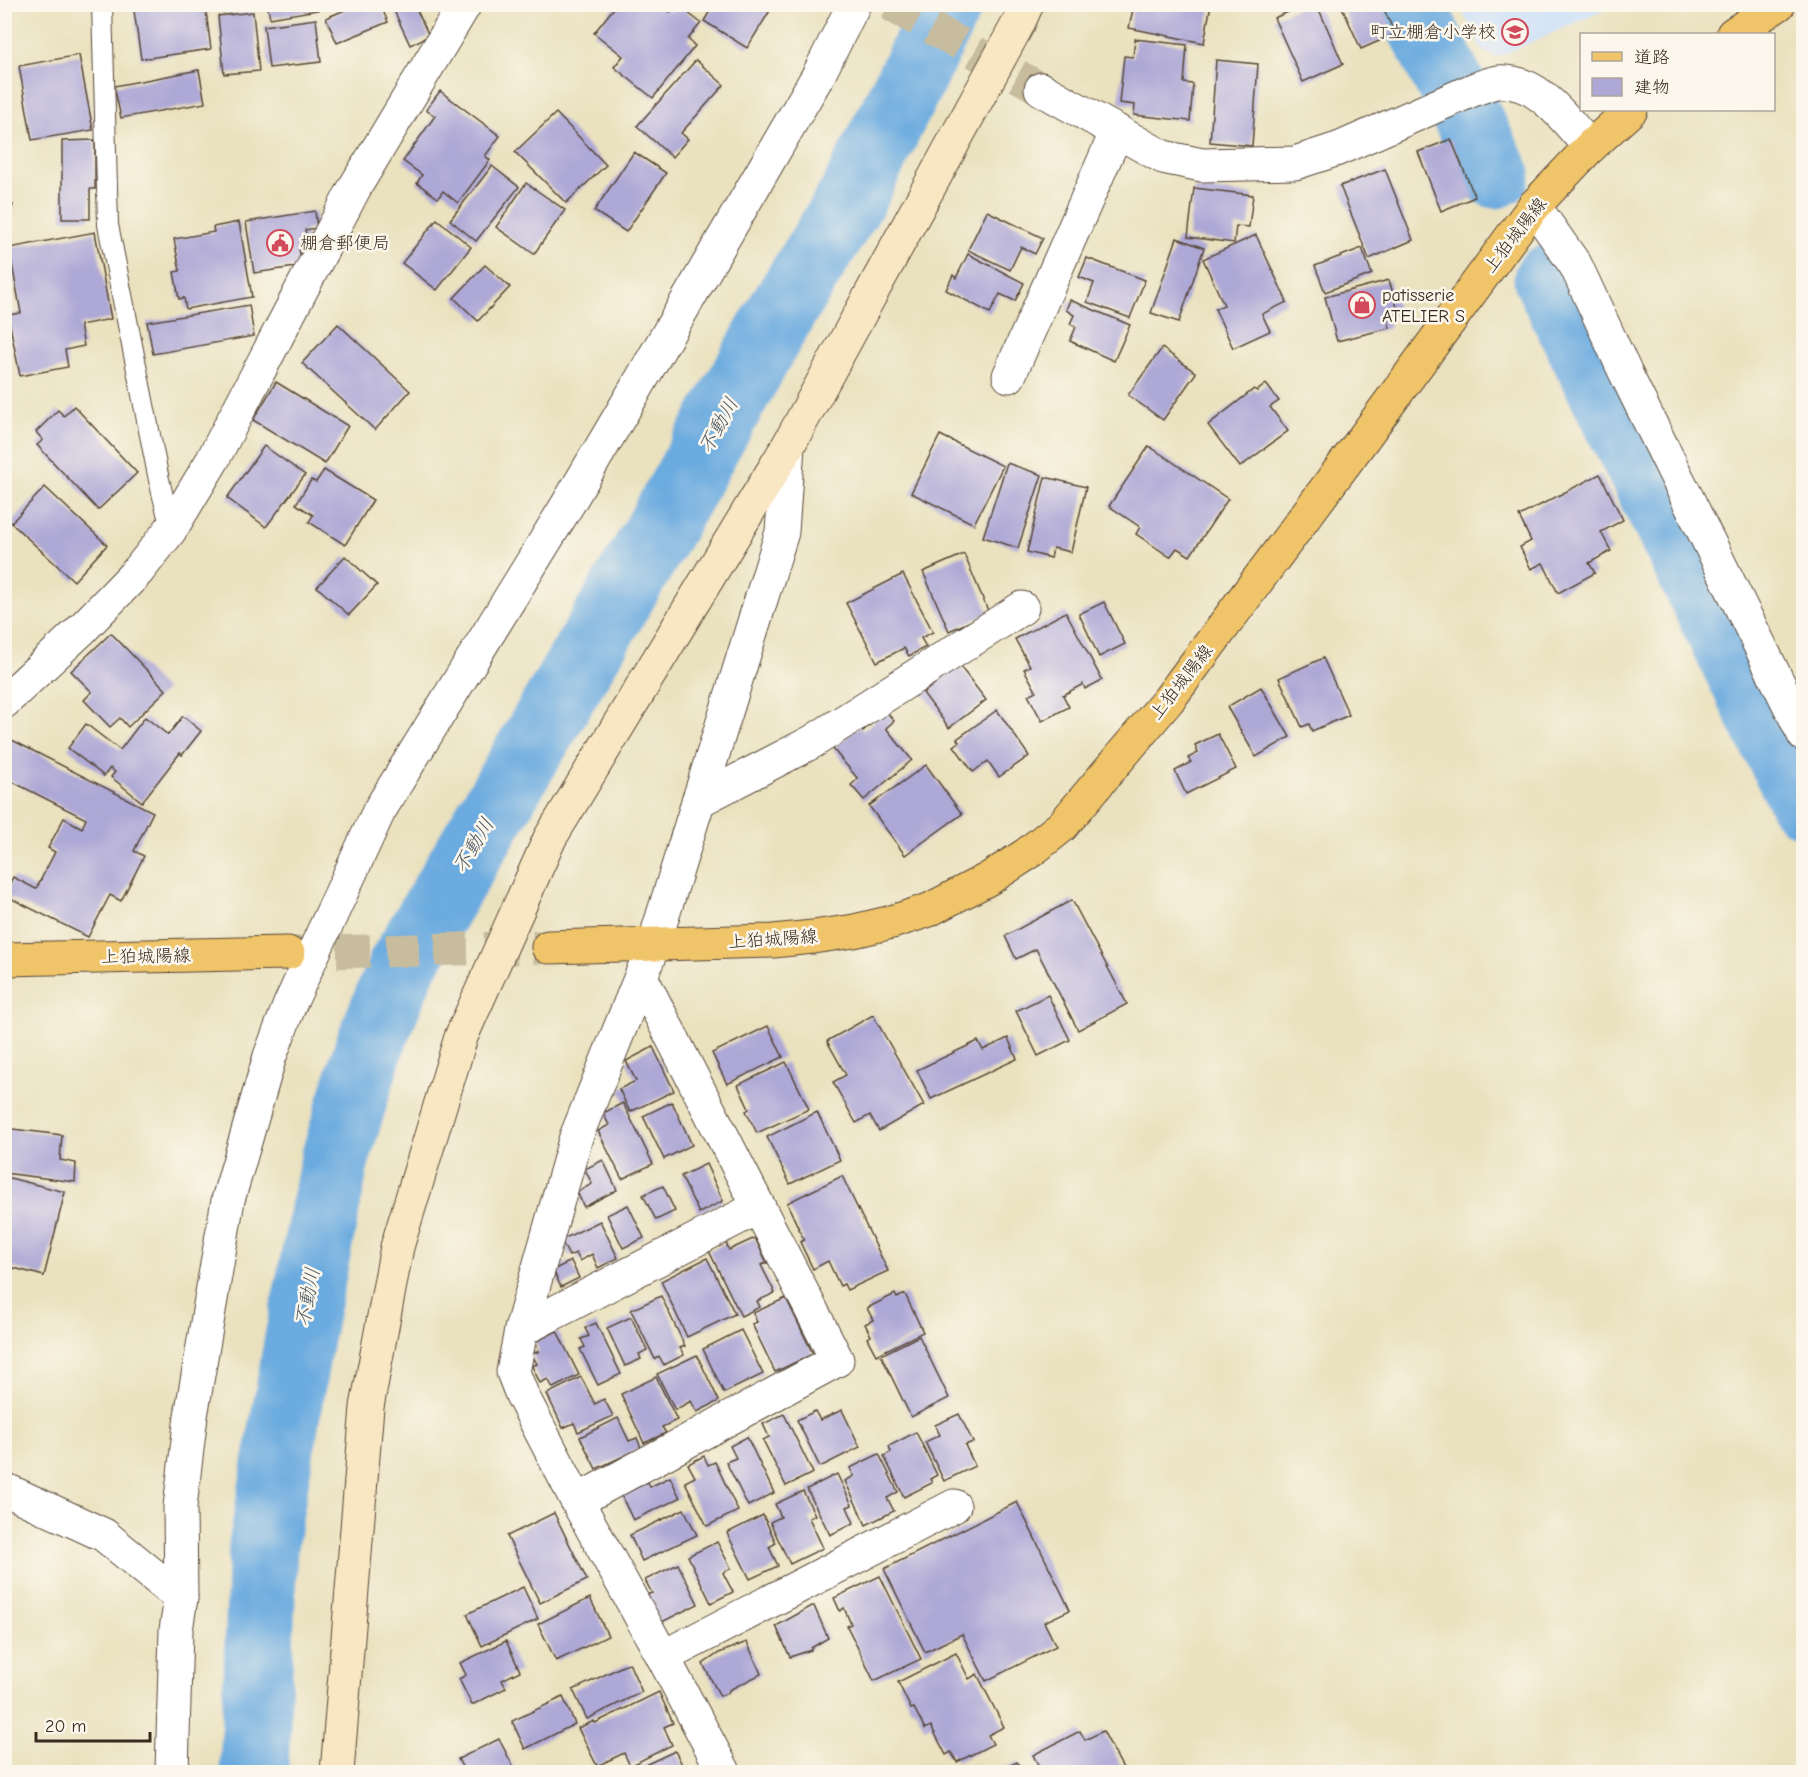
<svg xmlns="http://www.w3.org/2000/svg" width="1808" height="1777" font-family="'Comic Neue','Klee One',sans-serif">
	<rect width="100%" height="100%" fill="#fbf7ec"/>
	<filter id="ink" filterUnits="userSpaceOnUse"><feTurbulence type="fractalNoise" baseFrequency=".0167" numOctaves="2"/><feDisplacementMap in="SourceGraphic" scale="12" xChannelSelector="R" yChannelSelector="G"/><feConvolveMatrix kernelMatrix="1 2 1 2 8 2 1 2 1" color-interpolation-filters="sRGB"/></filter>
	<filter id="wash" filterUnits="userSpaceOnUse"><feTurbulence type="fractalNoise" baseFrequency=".008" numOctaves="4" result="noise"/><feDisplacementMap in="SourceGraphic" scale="24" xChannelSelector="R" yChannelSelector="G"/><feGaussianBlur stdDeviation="1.35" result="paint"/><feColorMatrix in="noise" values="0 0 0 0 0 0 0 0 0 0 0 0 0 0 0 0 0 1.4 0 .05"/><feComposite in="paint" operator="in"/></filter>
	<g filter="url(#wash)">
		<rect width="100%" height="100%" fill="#eae1be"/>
		<!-- built -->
		<path fill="#c7ddf9" d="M1459,5H1616L1497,57L1483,51Z"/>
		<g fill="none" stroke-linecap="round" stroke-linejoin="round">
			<!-- river -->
			<g stroke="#6cabdf" stroke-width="69">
				<path d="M1410,4L1496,174"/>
				<path d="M1548,279L1804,803"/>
				<path d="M254,1772L263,1546L299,1338L335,1159L369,1047L402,966L655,537L783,309L853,196L948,4"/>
			</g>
		</g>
		<g id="blocks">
			<!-- building -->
			<g fill="#aea8d6">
				<path d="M133,4H205L211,49L141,59Z"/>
				<path d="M267,4H317L318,10L270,18Z"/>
				<path d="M359,4H380L388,22L337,43L326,18Z"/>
				<path d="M391,4H414L429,36L410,45Z"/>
				<path d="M617,4H661L670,12L675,5H678L701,23L688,39L695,46L653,98L614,67L623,56L594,33Z"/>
				<path d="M714,4H774L747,48L704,21Z"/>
				<path d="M1134,4H1211L1204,43L1129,28Z"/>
				<path d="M1305,5H1317L1343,64L1303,82L1274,18Z"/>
				<path d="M1341,5H1382L1395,34L1361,49Z"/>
				<path d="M253,12L259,71L224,74L218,16Z"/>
				<path d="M316,19L321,62L269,68L264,26Z"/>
				<path d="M1135,39L1187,45L1184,83L1193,84L1190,121L1134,115L1135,105L1119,103L1124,56L1133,57Z"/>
				<path d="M79,55L93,130L32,140L19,66Z"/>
				<path d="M696,60L724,85L681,133L688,139L672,157L637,126Z"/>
				<path d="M1216,60L1258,64L1252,146L1210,142Z"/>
				<path d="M199,70L205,103L121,118L114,86Z"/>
				<path d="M440,91L500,136L485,156L490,160L458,203L443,191L438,198L417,183L422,175L403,161L435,116L426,110Z"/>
				<path d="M556,113L606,165L566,203L515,152Z"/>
				<path d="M1451,139L1475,197L1441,211L1418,152Z"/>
				<path d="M95,140V189H90V219H62V141Z"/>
				<path d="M634,152L666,173L626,232L594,211Z"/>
				<path d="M492,166L519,187L476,241L450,220Z"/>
				<path d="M1385,169L1413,240L1369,259L1340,186Z"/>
				<path d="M526,183L565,210L534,254L496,227Z"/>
				<path d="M1194,188L1253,195L1249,227L1236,226L1234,243L1188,237Z"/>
				<path d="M4,201L13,205L5,225H4Z"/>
				<path d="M315,211L317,228L305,230L308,246L299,248L302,266L254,273L246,222Z"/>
				<path d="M987,211L1043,238L1035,254L1021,247L1010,270L968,250Z"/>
				<path d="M437,219L471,247L437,290L402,263Z"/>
				<path d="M239,222L252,297L186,309L184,298L179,299L174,272L180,271L174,239L214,232L213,227Z"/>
				<path d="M95,232L111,319L80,325L84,346L65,350L68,367L20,376L8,315L21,313L9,248Z"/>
				<path d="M1256,235L1287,302L1262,314L1270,331L1233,348L1215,309L1224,305L1203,259Z"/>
				<path d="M1177,238L1204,248L1179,322L1151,313Z"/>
				<path d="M1362,248L1372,274L1325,292L1315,266Z"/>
				<path d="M968,254L1024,283L1015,301L1000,294L990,313L946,290L953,275L956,278Z"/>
				<path d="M1087,258L1145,280L1130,318L1087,302L1094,283L1079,277Z"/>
				<path d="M485,265L510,287L478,321L454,298Z"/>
				<path d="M1389,280L1399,314L1387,317L1390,328L1337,341L1325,297Z"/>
				<path d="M1070,300L1130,325L1114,361L1070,341L1076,327L1070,324L1074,315L1066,310Z"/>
				<path d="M249,305L254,336L153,354L147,322Z"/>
				<path d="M338,324L410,391L375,430L302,363Z"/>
				<path d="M1162,348L1196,373L1163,420L1128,395Z"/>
				<path d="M276,382L348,426L325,464L253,420Z"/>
				<path d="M1266,384L1279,401L1270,407L1288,431L1240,467L1208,425L1254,389L1257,391Z"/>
				<path d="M74,406L137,473L98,510L37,445L43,440L36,432L58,410L64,416Z"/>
				<path d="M940,435L1003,466L974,524L911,493Z"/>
				<path d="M264,446L305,475L266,527L227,498Z"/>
				<path d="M1149,446L1228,499L1190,556L1177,548L1170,557L1136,534L1140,527L1109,506Z"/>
				<path d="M1007,463L1042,475L1018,548L983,537Z"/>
				<path d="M324,470L373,500L345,545L309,522L313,515L296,504L311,480L316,482Z"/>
				<path d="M1600,474L1623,520L1601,532L1611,551L1589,563L1595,573L1558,593L1543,563L1531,569L1520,547L1531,541L1519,516Z"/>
				<path d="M1045,477L1086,487L1071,552L1053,548L1051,558L1027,552Z"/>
				<path d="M45,487L107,545L74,581L11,523Z"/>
				<path d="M964,554L989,613L949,631L923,572Z"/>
				<path d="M345,556L377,585L349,615L317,587Z"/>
				<path d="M903,574L933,632L921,638L926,647L909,656L904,648L877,662L846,603Z"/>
				<path d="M1104,602L1125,644L1099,657L1079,614Z"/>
				<path d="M1066,612L1102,680L1085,689L1083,684L1063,695L1069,707L1042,721L1028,695L1036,691L1024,669L1030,666L1015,639Z"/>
				<path d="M111,633L166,690L128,727L120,718L110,727L84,700L92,692L71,671Z"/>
				<path d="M1323,658L1349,715L1312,731L1309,724L1302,727L1279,678Z"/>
				<path d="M959,665L986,700L949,728L923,693Z"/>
				<path d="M1261,687L1290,737L1256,757L1227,707Z"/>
				<path d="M997,710L1029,756L999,777L988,761L973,772L954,746L959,742L957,739Z"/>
				<path d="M886,711L894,721L886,728L912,760L864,800L851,785L858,779L833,749L859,726L863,731Z"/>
				<path d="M183,716L201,731L182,755L180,753L142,802L111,777L115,772L110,768L104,776L68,748L86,724L120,750L145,717L168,735Z"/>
				<path d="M1218,734L1236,769L1186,794L1175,771L1191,762L1188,758L1198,753L1195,745Z"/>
				<path d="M4,736L153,812L134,851L144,856L121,901L110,895L88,937L4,895L13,877L36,889L55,852L48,848L64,818L82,828L86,819L7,779L4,784Z"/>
				<path d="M926,765L962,814L905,855L869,806Z"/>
				<path d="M1072,900L1127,1004L1078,1030L1036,949L1016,959L1005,936Z"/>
				<path d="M1048,995L1070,1040L1038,1056L1016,1011Z"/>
				<path d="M873,1015L924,1105L879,1131L870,1115L856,1123L833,1082L846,1075L827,1041Z"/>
				<path d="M768,1026L783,1057L727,1084L712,1053Z"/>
				<path d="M1008,1038L1017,1059L931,1099L917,1070L978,1041L983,1050Z"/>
				<path d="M653,1047L674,1091L630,1112L619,1089L636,1081L626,1061Z"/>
				<path d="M786,1062L809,1109L757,1133L746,1111L749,1109L738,1085Z"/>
				<path d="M672,1102L692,1145L664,1159L643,1116Z"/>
				<path d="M623,1103L653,1164L622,1179L598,1131L609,1125L603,1113Z"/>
				<path d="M817,1112L840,1160L790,1184L767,1137Z"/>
				<path d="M4,1128L62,1135L60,1160L76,1163L75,1182L4,1173Z"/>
				<path d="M603,1160L617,1190L584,1207L577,1192L592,1184L585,1169Z"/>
				<path d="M706,1164L723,1201L699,1213L681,1176Z"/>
				<path d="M842,1176L888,1271L847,1290L844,1284L840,1286L828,1261L813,1269L800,1242L804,1240L787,1203Z"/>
				<path d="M6,1177L65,1192L44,1276L10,1267L5,1284L4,1184Z"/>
				<path d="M663,1186L675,1211L656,1220L643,1195Z"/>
				<path d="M628,1205L644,1238L623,1248L607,1215Z"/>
				<path d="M600,1221L618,1258L598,1268L592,1254L580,1261L576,1253L569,1256L561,1240Z"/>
				<path d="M755,1238L767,1263L761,1265L775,1293L757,1301L760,1307L741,1316L709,1251L726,1243L729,1250Z"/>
				<path d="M707,1258L735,1314L687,1337L661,1281Z"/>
				<path d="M571,1261L579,1278L561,1287L553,1270Z"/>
				<path d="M895,1294L897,1298L905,1294L923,1332L876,1355L867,1338L871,1336L865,1324L873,1320L867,1308Z"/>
				<path d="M661,1296L685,1346L680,1348L684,1355L664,1365L659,1356L655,1359L631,1310Z"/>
				<path d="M786,1298L813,1354L775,1372L752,1324L757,1322L753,1313Z"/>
				<path d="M631,1317L647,1350L639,1354L641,1359L625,1366L607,1328Z"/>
				<path d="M596,1323L621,1374L598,1385L580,1349L585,1347L581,1339L589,1336L585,1328Z"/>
				<path d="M741,1330L763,1374L724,1393L703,1349Z"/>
				<path d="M557,1331L579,1375L553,1388L548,1379L540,1383L532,1366L537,1364L532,1354L539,1351L535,1342Z"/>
				<path d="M919,1336L949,1398L911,1417L881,1355Z"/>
				<path d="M697,1355L719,1401L697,1412L691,1401L675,1410L657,1374Z"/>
				<path d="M581,1377L595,1404L604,1399L613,1416L578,1432L574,1423L563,1428L547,1394Z"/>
				<path d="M656,1377L677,1420L662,1427L666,1433L644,1443L621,1394Z"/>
				<path d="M842,1410L860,1447L820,1467L797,1420L815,1411L820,1420Z"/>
				<path d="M784,1414L813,1473L786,1486L763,1440L769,1437L763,1424Z"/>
				<path d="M959,1414L973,1442L965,1445L975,1466L944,1481L925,1442L940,1435L935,1425Z"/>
				<path d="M618,1418L629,1441L637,1438L641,1448L596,1469L580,1437Z"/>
				<path d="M916,1432L937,1475L930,1479L932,1483L904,1497L884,1456L891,1452L889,1446Z"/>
				<path d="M747,1437L774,1493L748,1506L726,1462L736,1458L730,1446Z"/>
				<path d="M879,1454L898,1492L887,1498L894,1511L866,1525L845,1481L854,1476L850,1468Z"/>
				<path d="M704,1456L708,1465L715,1462L738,1511L707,1526L685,1482L695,1477L688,1464Z"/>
				<path d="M837,1474L852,1505L847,1507L854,1523L830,1535L807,1489Z"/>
				<path d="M670,1477L680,1498L633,1520L621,1495L648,1482L650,1487Z"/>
				<path d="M803,1491L815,1515L809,1518L823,1548L790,1564L770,1522L781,1517L775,1504Z"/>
				<path d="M1017,1502L1070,1610L1044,1622L1056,1646L986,1681L962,1634L925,1652L884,1569Z"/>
				<path d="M684,1509L697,1535L642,1561L630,1535Z"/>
				<path d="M554,1513L587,1580L540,1603L507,1536Z"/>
				<path d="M763,1515L776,1543L769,1547L778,1566L750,1579L727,1533Z"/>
				<path d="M717,1542L731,1568L723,1573L733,1592L711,1603L688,1556Z"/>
				<path d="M678,1564L698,1604L660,1623L646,1595L652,1593L645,1580Z"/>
				<path d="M880,1576L921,1659L874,1681L847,1626L851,1624L844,1608L840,1611L834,1598Z"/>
				<path d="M523,1587L538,1619L482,1646L467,1614Z"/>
				<path d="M590,1598L608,1636L556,1661L538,1624Z"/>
				<path d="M812,1606H814L828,1638L811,1648V1650L790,1657L776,1626Z"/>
				<path d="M506,1641L520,1671L502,1680L506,1688L472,1705L459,1679L466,1675L460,1663Z"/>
				<path d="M747,1642L761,1674L729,1690L728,1693L720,1696L703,1664L719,1653Z"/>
				<path d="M956,1653L969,1679L977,1674L1004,1727L988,1735L993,1744L957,1762L951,1752L946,1755L931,1726L925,1729L914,1708L911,1709L898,1682Z"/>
				<path d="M629,1663L642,1692L587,1719L573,1690Z"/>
				<path d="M659,1692L673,1723L664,1727L672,1745L630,1766L624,1753L597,1766L578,1728L594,1721L595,1723Z"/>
				<path d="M563,1697L575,1724L525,1749L512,1721Z"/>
				<path d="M1080,1731L1085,1740L1103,1731L1125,1772H1042L1033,1755Z"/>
				<path d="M499,1739L516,1772H465L458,1759Z"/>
				<path d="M675,1751L686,1772H630Z"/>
				<path d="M1017,1762L1023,1772H996Z"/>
			</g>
		</g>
	</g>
	<g filter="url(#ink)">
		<use href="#blocks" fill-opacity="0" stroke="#554536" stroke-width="1.5"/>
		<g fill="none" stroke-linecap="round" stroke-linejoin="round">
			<!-- street-tunnel -->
			<path stroke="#c7bc9e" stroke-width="33" stroke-dasharray="33 16" stroke-linecap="butt" d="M889,4L1041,89"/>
			<!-- primary-tunnel -->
			<path stroke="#c7bc9e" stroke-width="33" stroke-dasharray="33 16" stroke-linecap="butt" d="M288,953L548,947"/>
			<defs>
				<path id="lane" d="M102,4L108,225L159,480L171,529"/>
				<g id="street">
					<path d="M1041,89L1163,157L1202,165L1295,163L1338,149L1475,89C1482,87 1490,83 1498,82C1539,79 1565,120 1590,147"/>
					<path d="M1534,206L1576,266L1626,374L1804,735"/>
					<path d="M1009,376L1117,131"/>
					<path d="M4,702L80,631L138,571L171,529L212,461L355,187L465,4"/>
					<path d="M698,801L812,742L1022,608"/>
					<path d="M521,1330L759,1207"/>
					<path d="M4,1489L104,1535L181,1598"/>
					<path d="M577,1501L837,1360L641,977"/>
					<path d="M663,1657L954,1506"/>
					<path d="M172,1772L176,1630L181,1598L180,1507L191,1416L228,1200L270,1056L290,1004L379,811L568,504L637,387L819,74L854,4"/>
					<path d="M724,1772L663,1657L577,1501L522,1395L513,1372L521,1330L576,1137L654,944L782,532L788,446"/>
				</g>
				<path id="secondary" d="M337,1772L367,1407L397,1247L461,1037L550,838L788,446L1018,24L1027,4"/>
				<g id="primary">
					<path d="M1733,34L1779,4"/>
					<path d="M548,947L773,941L813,937L854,931L892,922L929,910L990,878L1027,854L1062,826L1169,699L1354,451L1534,206L1590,147L1631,110"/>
					<path d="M4,959L288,953"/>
				</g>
			</defs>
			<!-- lane casing -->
			<use href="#lane" stroke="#554536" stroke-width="22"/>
			<!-- street casing -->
			<use href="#street" stroke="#554536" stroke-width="35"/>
			<!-- secondary casing -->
			<use href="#secondary" stroke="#554536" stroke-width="35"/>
			<!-- primary casing -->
			<use href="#primary" stroke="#554536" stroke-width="35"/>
			<!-- lane -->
			<use href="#lane" stroke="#fff" stroke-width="20"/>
			<!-- street -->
			<use href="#street" stroke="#fff" stroke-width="33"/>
			<!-- secondary -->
			<use href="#secondary" stroke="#f9e7c3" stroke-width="33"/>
			<!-- primary -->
			<use href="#primary" stroke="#f0c469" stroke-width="33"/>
		</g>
	</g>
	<!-- icons -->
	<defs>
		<symbol id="school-ring" viewBox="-11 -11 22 22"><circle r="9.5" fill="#fbf7ec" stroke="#d1495b" stroke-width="1.5"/><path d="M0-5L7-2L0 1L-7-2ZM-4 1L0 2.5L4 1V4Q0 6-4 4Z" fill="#d1495b"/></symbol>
		<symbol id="civic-ring" viewBox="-11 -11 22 22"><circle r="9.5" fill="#fbf7ec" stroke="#d1495b" stroke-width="1.5"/><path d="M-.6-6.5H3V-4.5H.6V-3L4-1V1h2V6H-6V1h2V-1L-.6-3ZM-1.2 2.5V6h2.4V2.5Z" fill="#d1495b"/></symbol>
		<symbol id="shop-ring" viewBox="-11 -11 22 22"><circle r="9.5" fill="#fbf7ec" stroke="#d1495b" stroke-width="1.5"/><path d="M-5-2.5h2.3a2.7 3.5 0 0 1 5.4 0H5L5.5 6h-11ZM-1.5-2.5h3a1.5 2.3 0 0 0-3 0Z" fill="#d1495b"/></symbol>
	</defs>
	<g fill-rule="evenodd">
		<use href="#school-ring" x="1500" y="17" width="30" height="30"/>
		<use href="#civic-ring" x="265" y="228" width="30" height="30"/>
		<use href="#shop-ring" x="1347" y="290" width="30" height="30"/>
	</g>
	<g text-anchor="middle" stroke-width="5" stroke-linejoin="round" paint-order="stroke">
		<!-- poi labels -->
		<g font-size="18" fill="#3b2a1e" stroke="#fbf7ec" text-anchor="start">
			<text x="1496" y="38" text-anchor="end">町立棚倉小学校</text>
			<text x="300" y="249">棚倉郵便局</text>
			<text x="1382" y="301">patisserie<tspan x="1382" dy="21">ATELIER S</tspan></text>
		</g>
		<!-- street labels -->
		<g font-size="18" fill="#3b2a1e" stroke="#fbf7ec">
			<text transform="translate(1515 235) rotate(-52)" y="6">上狛城陽線</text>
			<text transform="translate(1181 682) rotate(-52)" y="6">上狛城陽線</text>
			<text transform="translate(773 939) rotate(-4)" y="6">上狛城陽線</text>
			<text transform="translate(146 956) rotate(-1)" y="6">上狛城陽線</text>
		</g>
		<!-- water labels -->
		<g font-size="20" font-style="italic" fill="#4c5762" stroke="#fbf7ec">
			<text transform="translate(718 425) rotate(-61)" y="7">不動川</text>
			<text transform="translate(473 845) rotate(-59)" y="7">不動川</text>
			<text transform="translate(307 1297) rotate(-79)" y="7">不動川</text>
		</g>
	</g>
	<!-- margin -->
	<rect width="1808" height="1777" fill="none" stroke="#fbf7ec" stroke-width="24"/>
	<!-- legend -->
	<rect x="1580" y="33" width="195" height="78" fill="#fbf7ec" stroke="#aea59a" stroke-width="1.5"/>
	<rect x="1592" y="52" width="30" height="9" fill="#f0c469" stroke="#aea59a" stroke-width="1.5"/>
	<text x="1634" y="63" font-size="18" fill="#3b2a1e">道路</text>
	<rect x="1592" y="78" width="30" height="18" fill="#aea8d6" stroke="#aea59a" stroke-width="1.5"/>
	<text x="1634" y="93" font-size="18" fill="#3b2a1e">建物</text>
	<!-- scale -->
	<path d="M36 1732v9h114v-9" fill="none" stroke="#3b2a1e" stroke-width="3"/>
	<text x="45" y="1732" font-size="18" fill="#3b2a1e" stroke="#fbf7ec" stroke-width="4.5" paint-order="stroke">20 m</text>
</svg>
